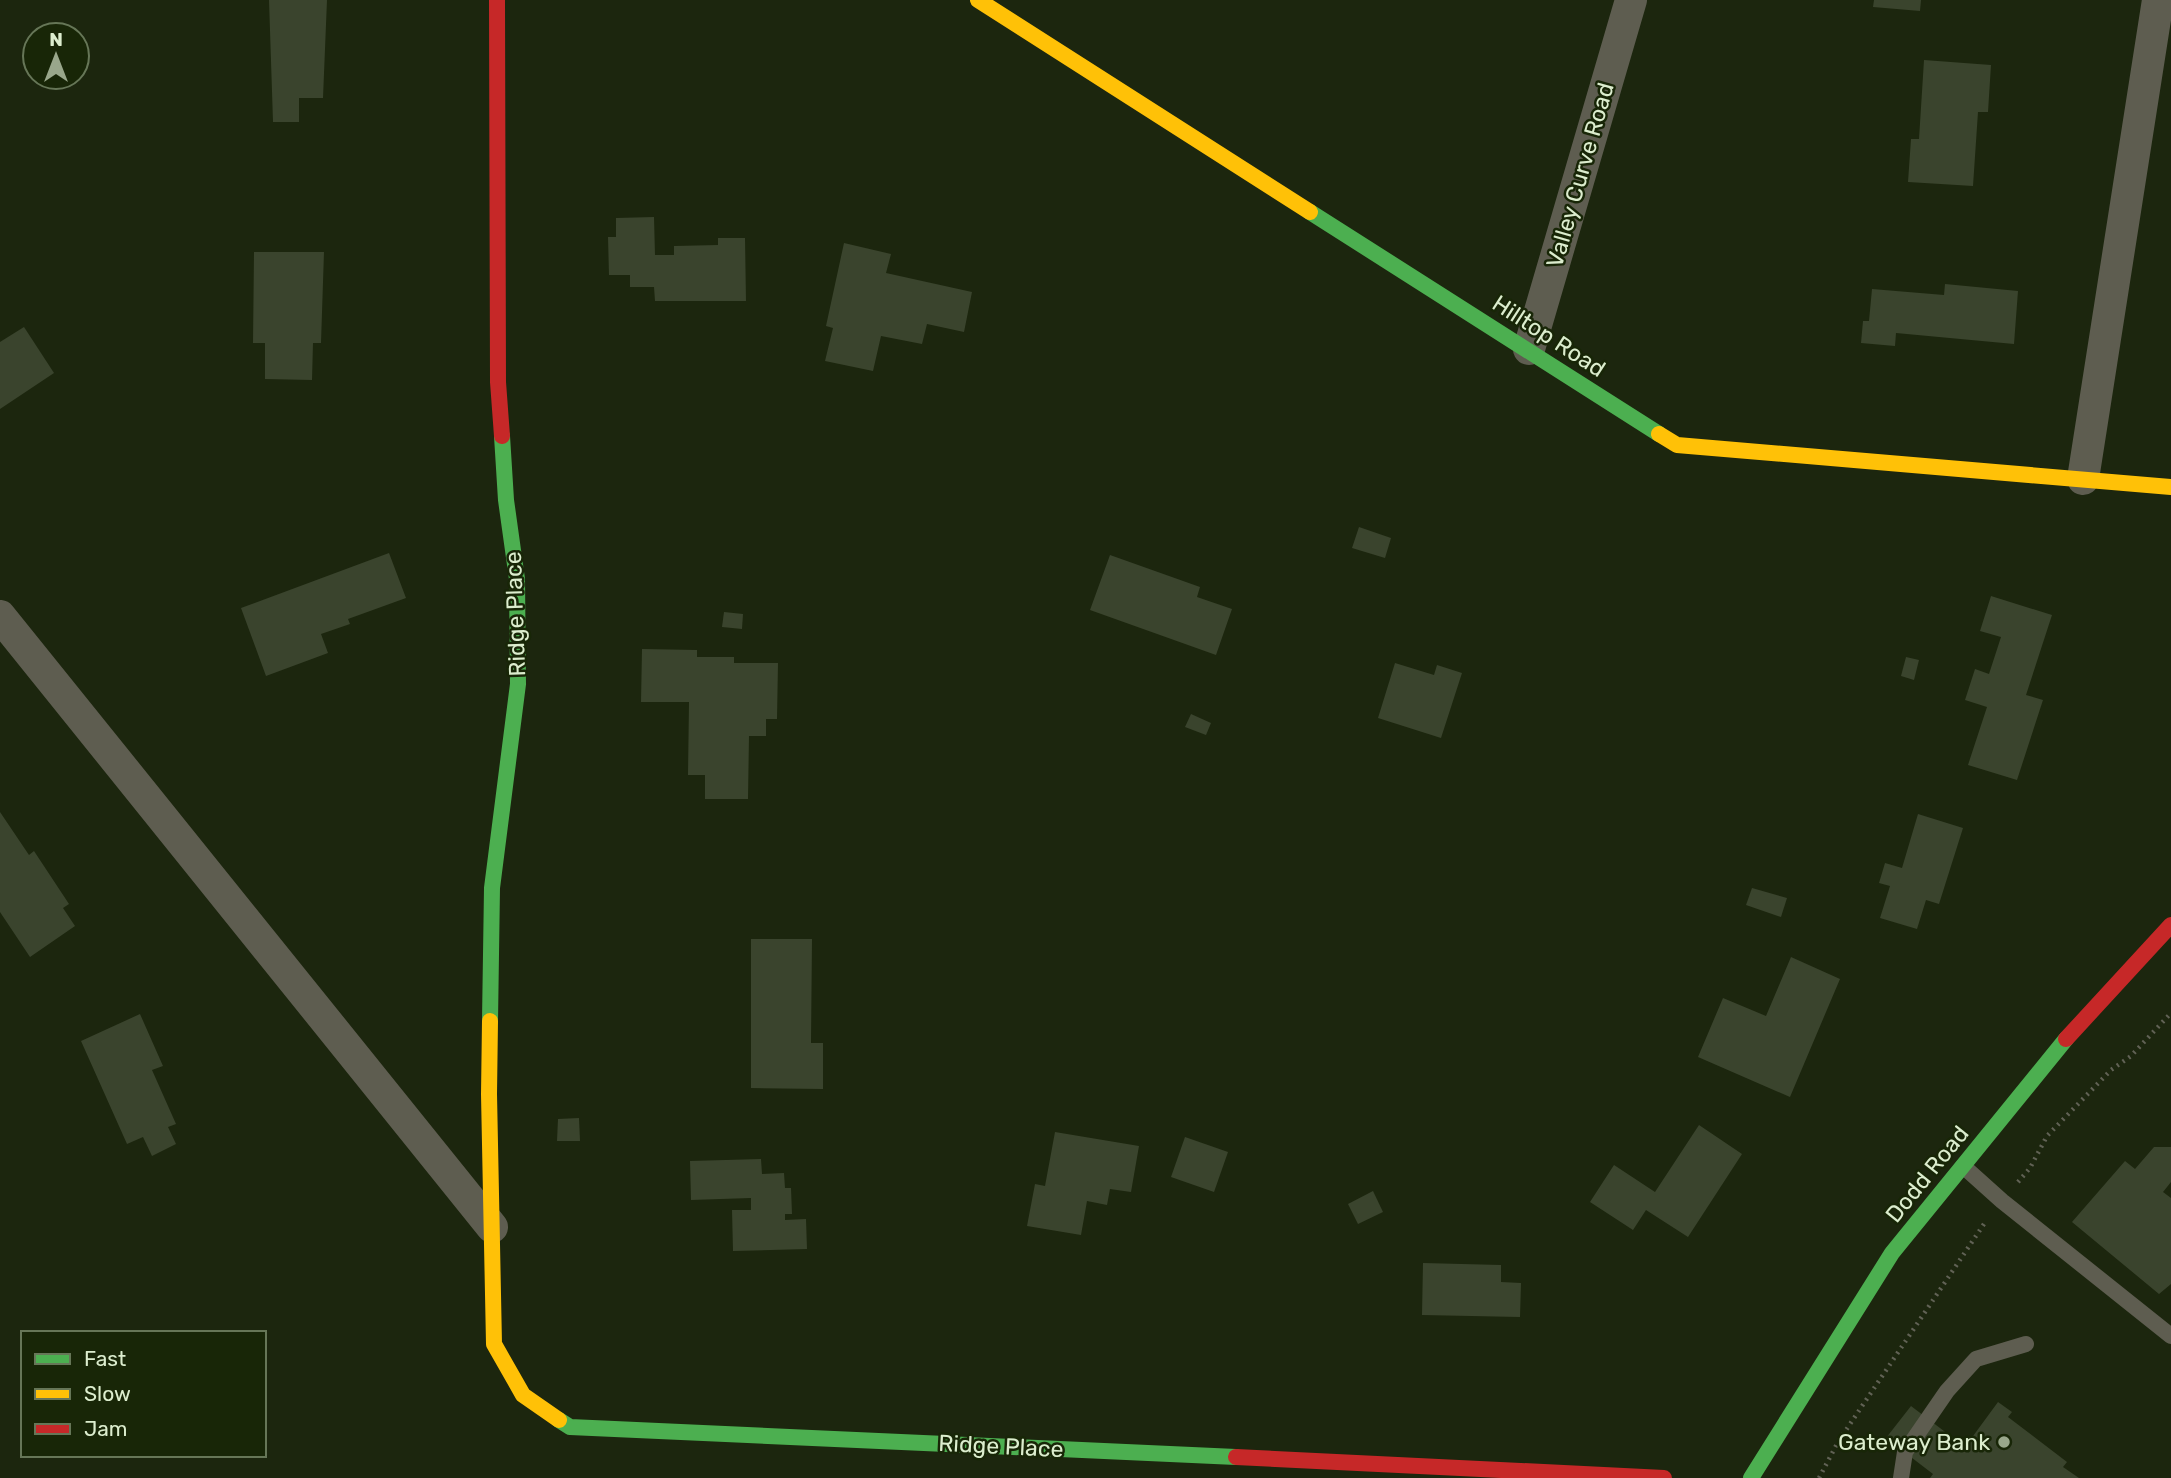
<svg xmlns="http://www.w3.org/2000/svg" width="2171" height="1478" font-family="Rubik,sans-serif">
	<rect width="100%" height="100%" fill="#1c260e"/>
	<!-- building -->
	<g fill="#3a442d">
		<path d="M269,0H327L323,98H299V122H273Z"/>
		<path d="M1874,0H1921L1920,11L1873,7Z"/>
		<path d="M1924,60L1991,65L1988,112H1978L1973,186L1908,182L1911,139H1919Z"/>
		<path d="M654,217L655,255H674V246L718,245V238H745L746,301H655L654,287H630V275H609L608,237H616V218Z"/>
		<path d="M844,243L891,254L886,273L972,292L964,332L927,324L922,344L881,336L873,371L825,361L833,328L826,326Z"/>
		<path d="M254,252H324L321,343H313L312,380L265,379V343H253Z"/>
		<path d="M1945,284L2018,291L2014,344L1896,333L1895,346L1861,343L1863,321H1869L1872,289L1944,295Z"/>
		<path d="M24,327L54,373L0,409V342Z"/>
		<path d="M1359,527L1391,538L1385,558L1352,548Z"/>
		<path d="M389,553L406,598L348,619L350,624L321,634L328,653L266,676L241,608Z"/>
		<path d="M1110,555L1200,587L1197,597L1232,609L1216,655L1090,610Z"/>
		<path d="M1991,596L2052,615L2026,695L2043,700L2017,780L1968,765L1987,707L1965,700L1975,669L1989,674L2001,637L1980,631Z"/>
		<path d="M724,612L743,614L742,629L722,627Z"/>
		<path d="M642,649L697,650V657H734V663H778L777,719H766V736H749L748,799H705V775H688L689,702H641Z"/>
		<path d="M1906,657L1919,660L1914,680L1901,676Z"/>
		<path d="M1395,663L1434,675L1437,665L1462,673L1441,738L1378,718Z"/>
		<path d="M1191,714L1211,723L1206,735L1185,727Z"/>
		<path d="M0,812L29,855L34,851L69,904L63,908L75,926L30,957L0,912Z"/>
		<path d="M1918,814L1963,828L1939,904L1926,900L1917,929L1880,918L1890,886L1879,883L1885,863L1902,868Z"/>
		<path d="M1752,888L1787,898L1781,917L1746,905Z"/>
		<path d="M751,939H812L811,1043H823V1089L751,1088Z"/>
		<path d="M1791,957L1840,979L1790,1097L1698,1057L1723,998L1766,1016Z"/>
		<path d="M140,1014L163,1066L152,1070L176,1124L168,1127L176,1144L152,1156L143,1137L127,1144L81,1041Z"/>
		<path d="M579,1118L580,1141H557L558,1119Z"/>
		<path d="M1699,1125L1742,1154L1688,1237L1646,1210L1633,1230L1590,1202L1614,1165L1655,1192Z"/>
		<path d="M1055,1132L1139,1146L1131,1192L1110,1189L1107,1205L1087,1201L1081,1235L1027,1226L1035,1184L1045,1186Z"/>
		<path d="M1185,1137L1228,1152L1214,1192L1171,1177Z"/>
		<path d="M2154,1147H2171V1182L2163,1192L2171,1198V1284L2159,1294L2072,1222L2125,1161L2135,1169Z"/>
		<path d="M761,1159L762,1174L784,1173L785,1188H791L792,1214H785V1220L806,1219L807,1249L733,1251L732,1210H751V1198L691,1200L690,1161Z"/>
		<path d="M1373,1191L1383,1212L1358,1224L1348,1204Z"/>
		<path d="M1423,1263L1501,1265V1282L1521,1283L1520,1317L1422,1315Z"/>
		<path d="M1998,1402L2012,1412L2008,1417L2067,1462L2063,1467L2079,1478H1930L1933,1474L1886,1438L1911,1406L1965,1447Z"/>
	</g>
	<g fill="none" stroke-linecap="round" stroke-linejoin="round">
		<!-- path -->
		<g stroke="#616255" stroke-width="4.5" stroke-dasharray="2 5" stroke-linecap="butt">
			<path d="M2018,1182L2030,1168L2047,1136L2111,1070L2131,1056L2171,1013"/>
			<path d="M1819,1478L1838,1442L1986,1221"/>
		</g>
		<!-- lane -->
		<g stroke="#5e5d50" stroke-width="16">
			<path d="M1963,1166L2002,1201L2171,1336"/>
			<path d="M1901,1478L1905,1452L1947,1391L1976,1359L2026,1344"/>
		</g>
		<!-- street -->
		<g stroke="#5e5d50" stroke-width="32">
			<path d="M1529,349L1631,0"/>
			<path d="M2083,479L2158,0"/>
			<path d="M0,616L492,1227"/>
		</g>
		<!-- fast -->
		<g stroke="#4caf50" stroke-width="16">
			<path d="M1310,212L1659,434"/>
			<path d="M490,1021L492,888L518,684L517,579L506,500L502,436"/>
			<path d="M559,1420L570,1427L1236,1457"/>
			<path d="M1751,1478L1892,1253L2066,1039"/>
		</g>
		<!-- slow -->
		<g stroke="#ffc107" stroke-width="16">
			<path d="M978,0L1310,212"/>
			<path d="M1659,434L1677,445L2171,487"/>
			<path d="M490,1021L489,1094L494,1344L523,1395L559,1420"/>
		</g>
		<!-- jam -->
		<g stroke="#c62828" stroke-width="16">
			<path d="M497,0L498,382L502,436"/>
			<path d="M2066,1039L2171,925"/>
			<path d="M1236,1457L1664,1478"/>
		</g>
	</g>
	<!-- markers -->
	<circle fill="#99a78b" stroke="#182607" stroke-width="2.5" cx="2004" cy="1442" r="7"/>
	<g text-anchor="middle" stroke-width="5" stroke-linejoin="round" paint-order="stroke">
		<!-- street labels -->
		<g font-size="23" fill="#dcedce" stroke="#182607">
			<text transform="translate(1580 175) rotate(-74)" y="8">Valley Curve Road</text>
			<text transform="translate(1549 336) rotate(33)" y="8">Hilltop Road</text>
			<text transform="translate(515 614) rotate(-92)" y="8">Ridge Place</text>
			<text transform="translate(1927 1174) rotate(-51)" y="8">Dodd Road</text>
			<text transform="translate(1001 1446) rotate(3)" y="8">Ridge Place</text>
		</g>
		<!-- poi labels -->
		<g font-size="23" fill="#dcedce" stroke="#182607" text-anchor="end">
			<text x="1990" y="1450">Gateway Bank</text>
		</g>
	</g>
	<!-- legend -->
	<rect x="21" y="1331" width="245" height="126" fill="#182607" stroke="#667657" stroke-width="2"/>
	<rect x="35" y="1354" width="35" height="10" fill="#4caf50" stroke="#667657" stroke-width="2"/>
	<text x="84" y="1366" font-size="21" fill="#dcedce">Fast</text>
	<rect x="35" y="1389" width="35" height="10" fill="#ffc107" stroke="#667657" stroke-width="2"/>
	<text x="84" y="1401" font-size="21" fill="#dcedce">Slow</text>
	<rect x="35" y="1424" width="35" height="10" fill="#c62828" stroke="#667657" stroke-width="2"/>
	<text x="84" y="1436" font-size="21" fill="#dcedce">Jam</text>
	<!-- north arrow -->
	<g transform="translate(56 56)"><circle r="33" fill="#182607" stroke="#667657" stroke-width="2"/>
	<path d="M0-5L12 26L0 18L-12 26Z" fill="#99a78b"/>
	<text y="-10" font-size="19" font-weight="bold" text-anchor="middle" fill="#dcedce">N</text>
	</g>
</svg>
